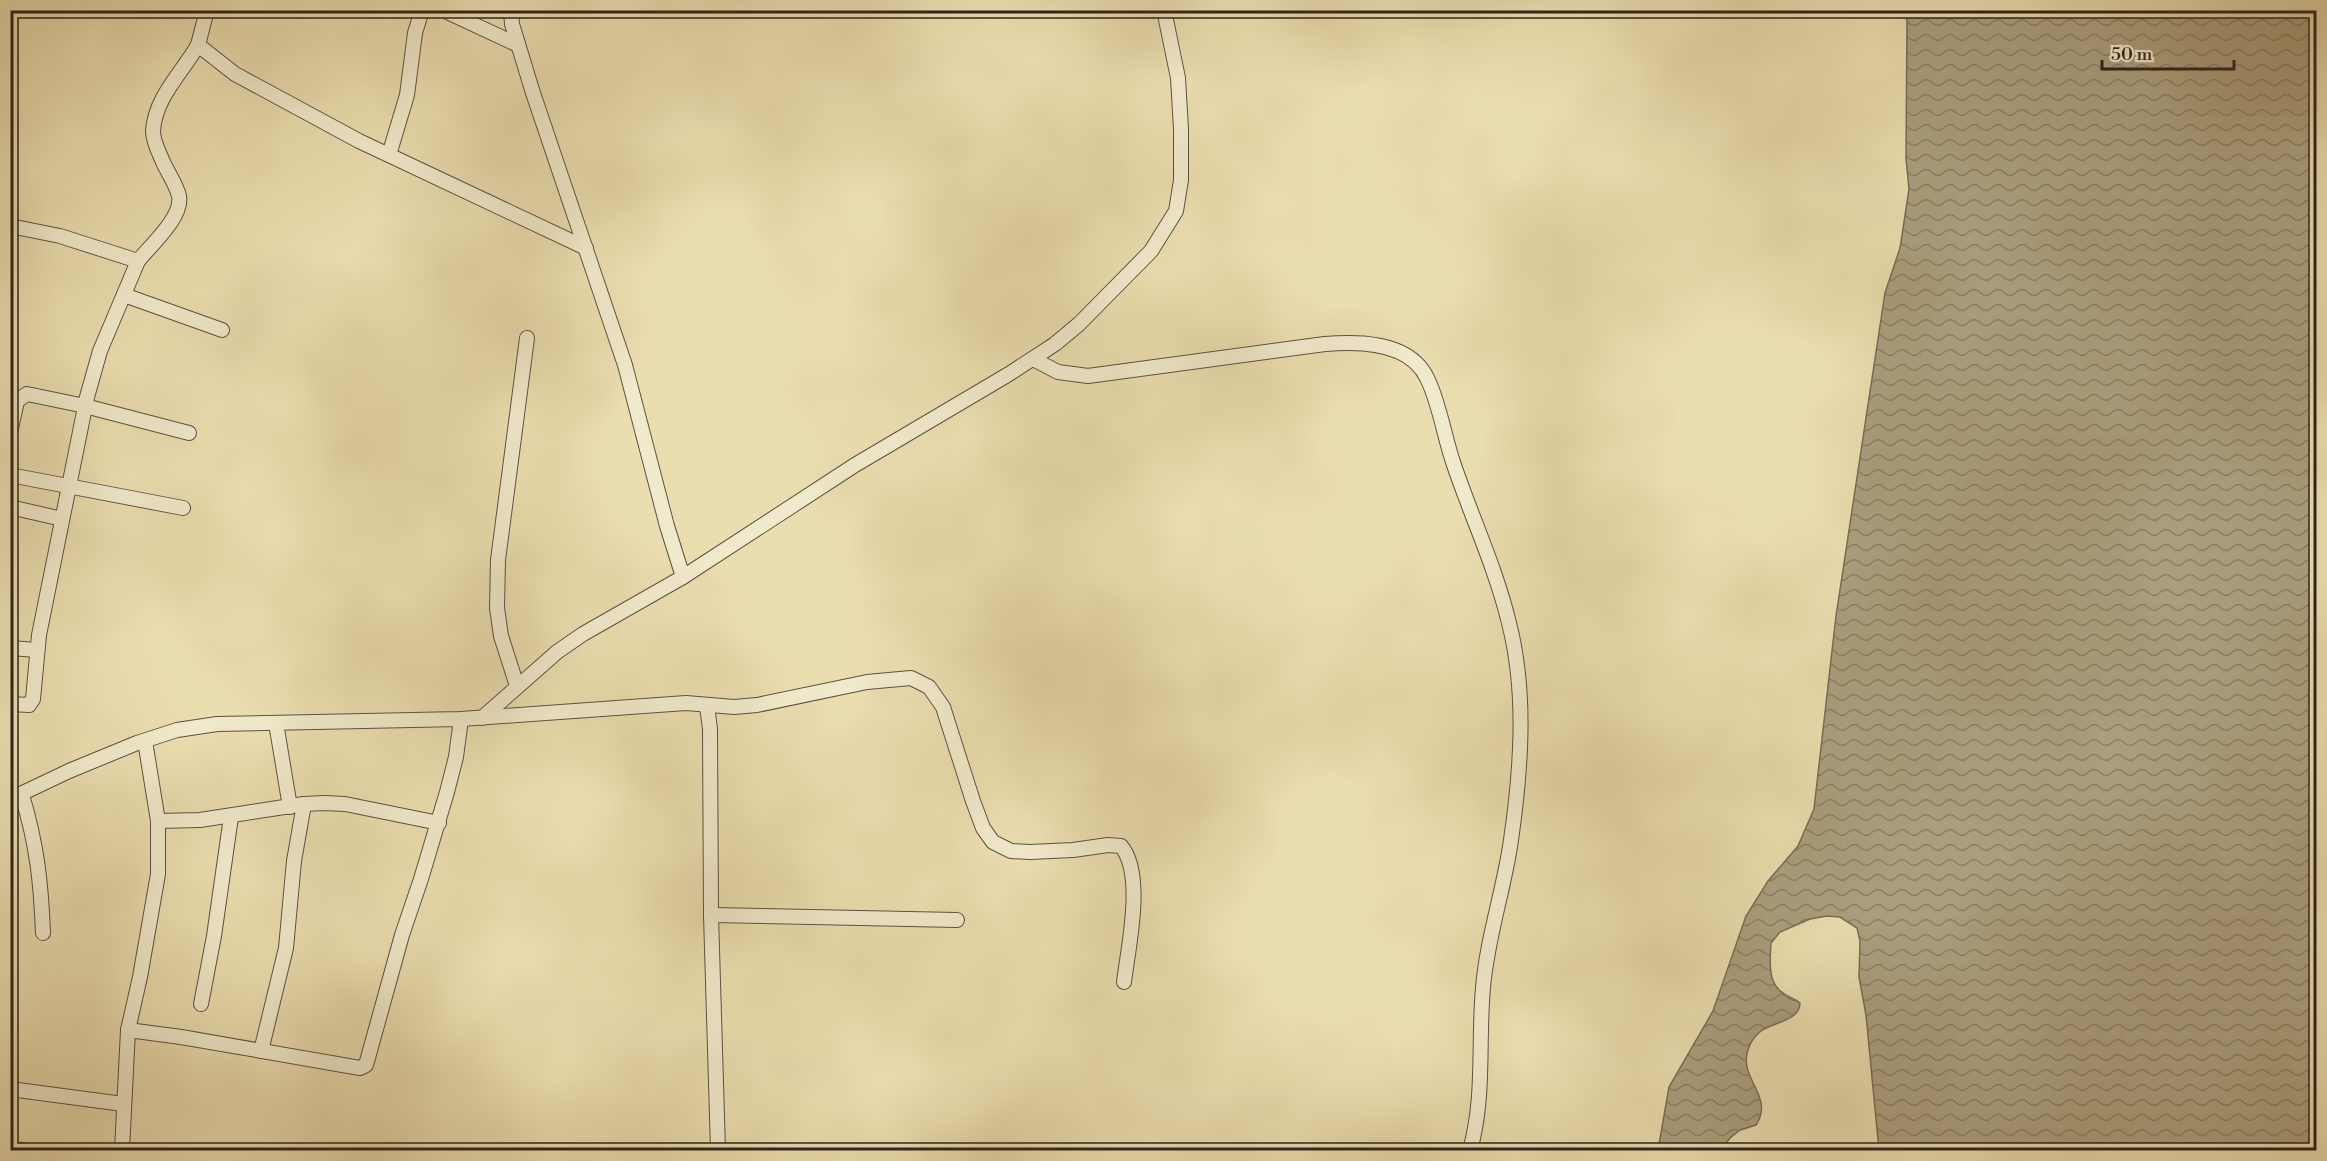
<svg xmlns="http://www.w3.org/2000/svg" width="2327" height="1161" font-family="'Libre Bodoni',serif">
	<defs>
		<pattern id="water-waves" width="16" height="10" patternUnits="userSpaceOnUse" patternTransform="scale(1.5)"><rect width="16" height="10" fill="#aa9e7d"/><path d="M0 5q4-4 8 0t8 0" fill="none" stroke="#8b8066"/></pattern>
	</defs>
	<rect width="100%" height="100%" fill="#eaddaf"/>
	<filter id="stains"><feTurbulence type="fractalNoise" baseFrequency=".00333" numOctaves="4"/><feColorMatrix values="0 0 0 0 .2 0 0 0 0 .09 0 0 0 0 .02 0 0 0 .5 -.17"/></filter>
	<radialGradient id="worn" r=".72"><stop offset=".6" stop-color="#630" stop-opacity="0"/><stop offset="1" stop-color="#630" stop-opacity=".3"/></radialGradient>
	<!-- water -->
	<path fill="url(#water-waves)" stroke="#786d57" stroke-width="1.5" d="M1904,11H2316V1150H1879L1866,1015L1859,977L1860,941L1857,928L1840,917L1827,916L1810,919L1780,932L1771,943C1770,959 1767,983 1783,993C1788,997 1795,999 1800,1003C1800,1021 1773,1022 1761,1031C1755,1036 1750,1043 1748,1050C1738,1079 1775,1096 1756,1125L1740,1130L1730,1138L1721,1150H1658L1669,1087L1713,1011L1746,916L1768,881L1798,846L1814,809L1836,616L1885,293L1900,248L1909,189L1906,159L1907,21Z"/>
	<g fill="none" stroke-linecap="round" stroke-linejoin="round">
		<defs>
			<g id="minor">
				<path d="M207,10L198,45L235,74L359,141L586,248"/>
				<path d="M443,10L518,45"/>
				<path d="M511,10L512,24L533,93L625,365L667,526L683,577"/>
				<path d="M389,155L407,95L415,33L422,10"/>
				<path d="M10,226L60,236L138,261L100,351L87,397L39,635L33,699L29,705L10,704"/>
				<path d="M138,261C151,245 183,217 179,196C176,184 168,173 163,162C159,152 153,142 153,131C155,97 182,73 198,45"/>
				<path d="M124,295L222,330"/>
				<path d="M1033,359L1058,372L1088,376L1325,344C1359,341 1410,342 1427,378C1440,404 1444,437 1454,465C1472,518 1496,569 1509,623C1527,693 1521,770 1511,840C1504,890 1487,938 1483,988C1478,1041 1485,1098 1470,1150"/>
				<path d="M10,433L17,401L27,394L85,406L189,433"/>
				<path d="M10,475L183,508"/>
				<path d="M10,507L62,519"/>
				<path d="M10,648L37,650"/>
				<path d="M517,686L501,636L497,608L498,560L527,338"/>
				<path d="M707,706L710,729L711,915L718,1150"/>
				<path d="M482,718L557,652L583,634L683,577L855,465L1009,374L1055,344L1079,324L1151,251L1176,211L1181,180V129L1178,78L1164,10"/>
				<path d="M276,723L290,807"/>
				<path d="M22,795C37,845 41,882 43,933"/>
				<path d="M10,799L69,771L137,743L177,730L217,724L461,719L686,703L734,707L757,705L867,682L911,678L929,687L943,707L973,801L983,828L993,842L1011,851L1030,852L1073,850L1108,845L1121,846C1145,874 1128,948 1124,982"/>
				<path d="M158,821L200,820L304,804L324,803L345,804L439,823"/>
				<path d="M711,915L957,920"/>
				<path d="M201,1004L214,936L231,817"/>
				<path d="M128,1030L181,1037L360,1068L366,1065L402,935L421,879L447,792L456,757L461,719"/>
				<path d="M261,1051L286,948L294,861L304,804"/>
				<path d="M10,1089L123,1104"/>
				<path d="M10,1149L23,1150"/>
				<path d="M122,1150L128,1030L140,977L158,874V821L145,741"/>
			</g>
		</defs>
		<!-- minor casing -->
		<use href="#minor" stroke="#5d5242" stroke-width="16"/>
		<!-- minor -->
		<use href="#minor" stroke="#f1e9cb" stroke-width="14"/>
	</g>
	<!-- margin -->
	<rect width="2327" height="1161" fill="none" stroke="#eaddaf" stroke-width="36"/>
	<rect x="12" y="12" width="2303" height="1137" fill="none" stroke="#2e231d" stroke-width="3"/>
	<rect x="18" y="18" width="2291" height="1125" fill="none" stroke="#2e231d" stroke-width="1.5"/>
	<!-- scale -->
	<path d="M2102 60v9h132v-9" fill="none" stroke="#2e231d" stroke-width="3"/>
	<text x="2111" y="60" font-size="18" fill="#2e231d" stroke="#f1e9cb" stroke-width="4.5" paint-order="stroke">50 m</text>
	<rect width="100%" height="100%" filter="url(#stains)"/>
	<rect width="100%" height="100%" fill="url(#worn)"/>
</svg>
